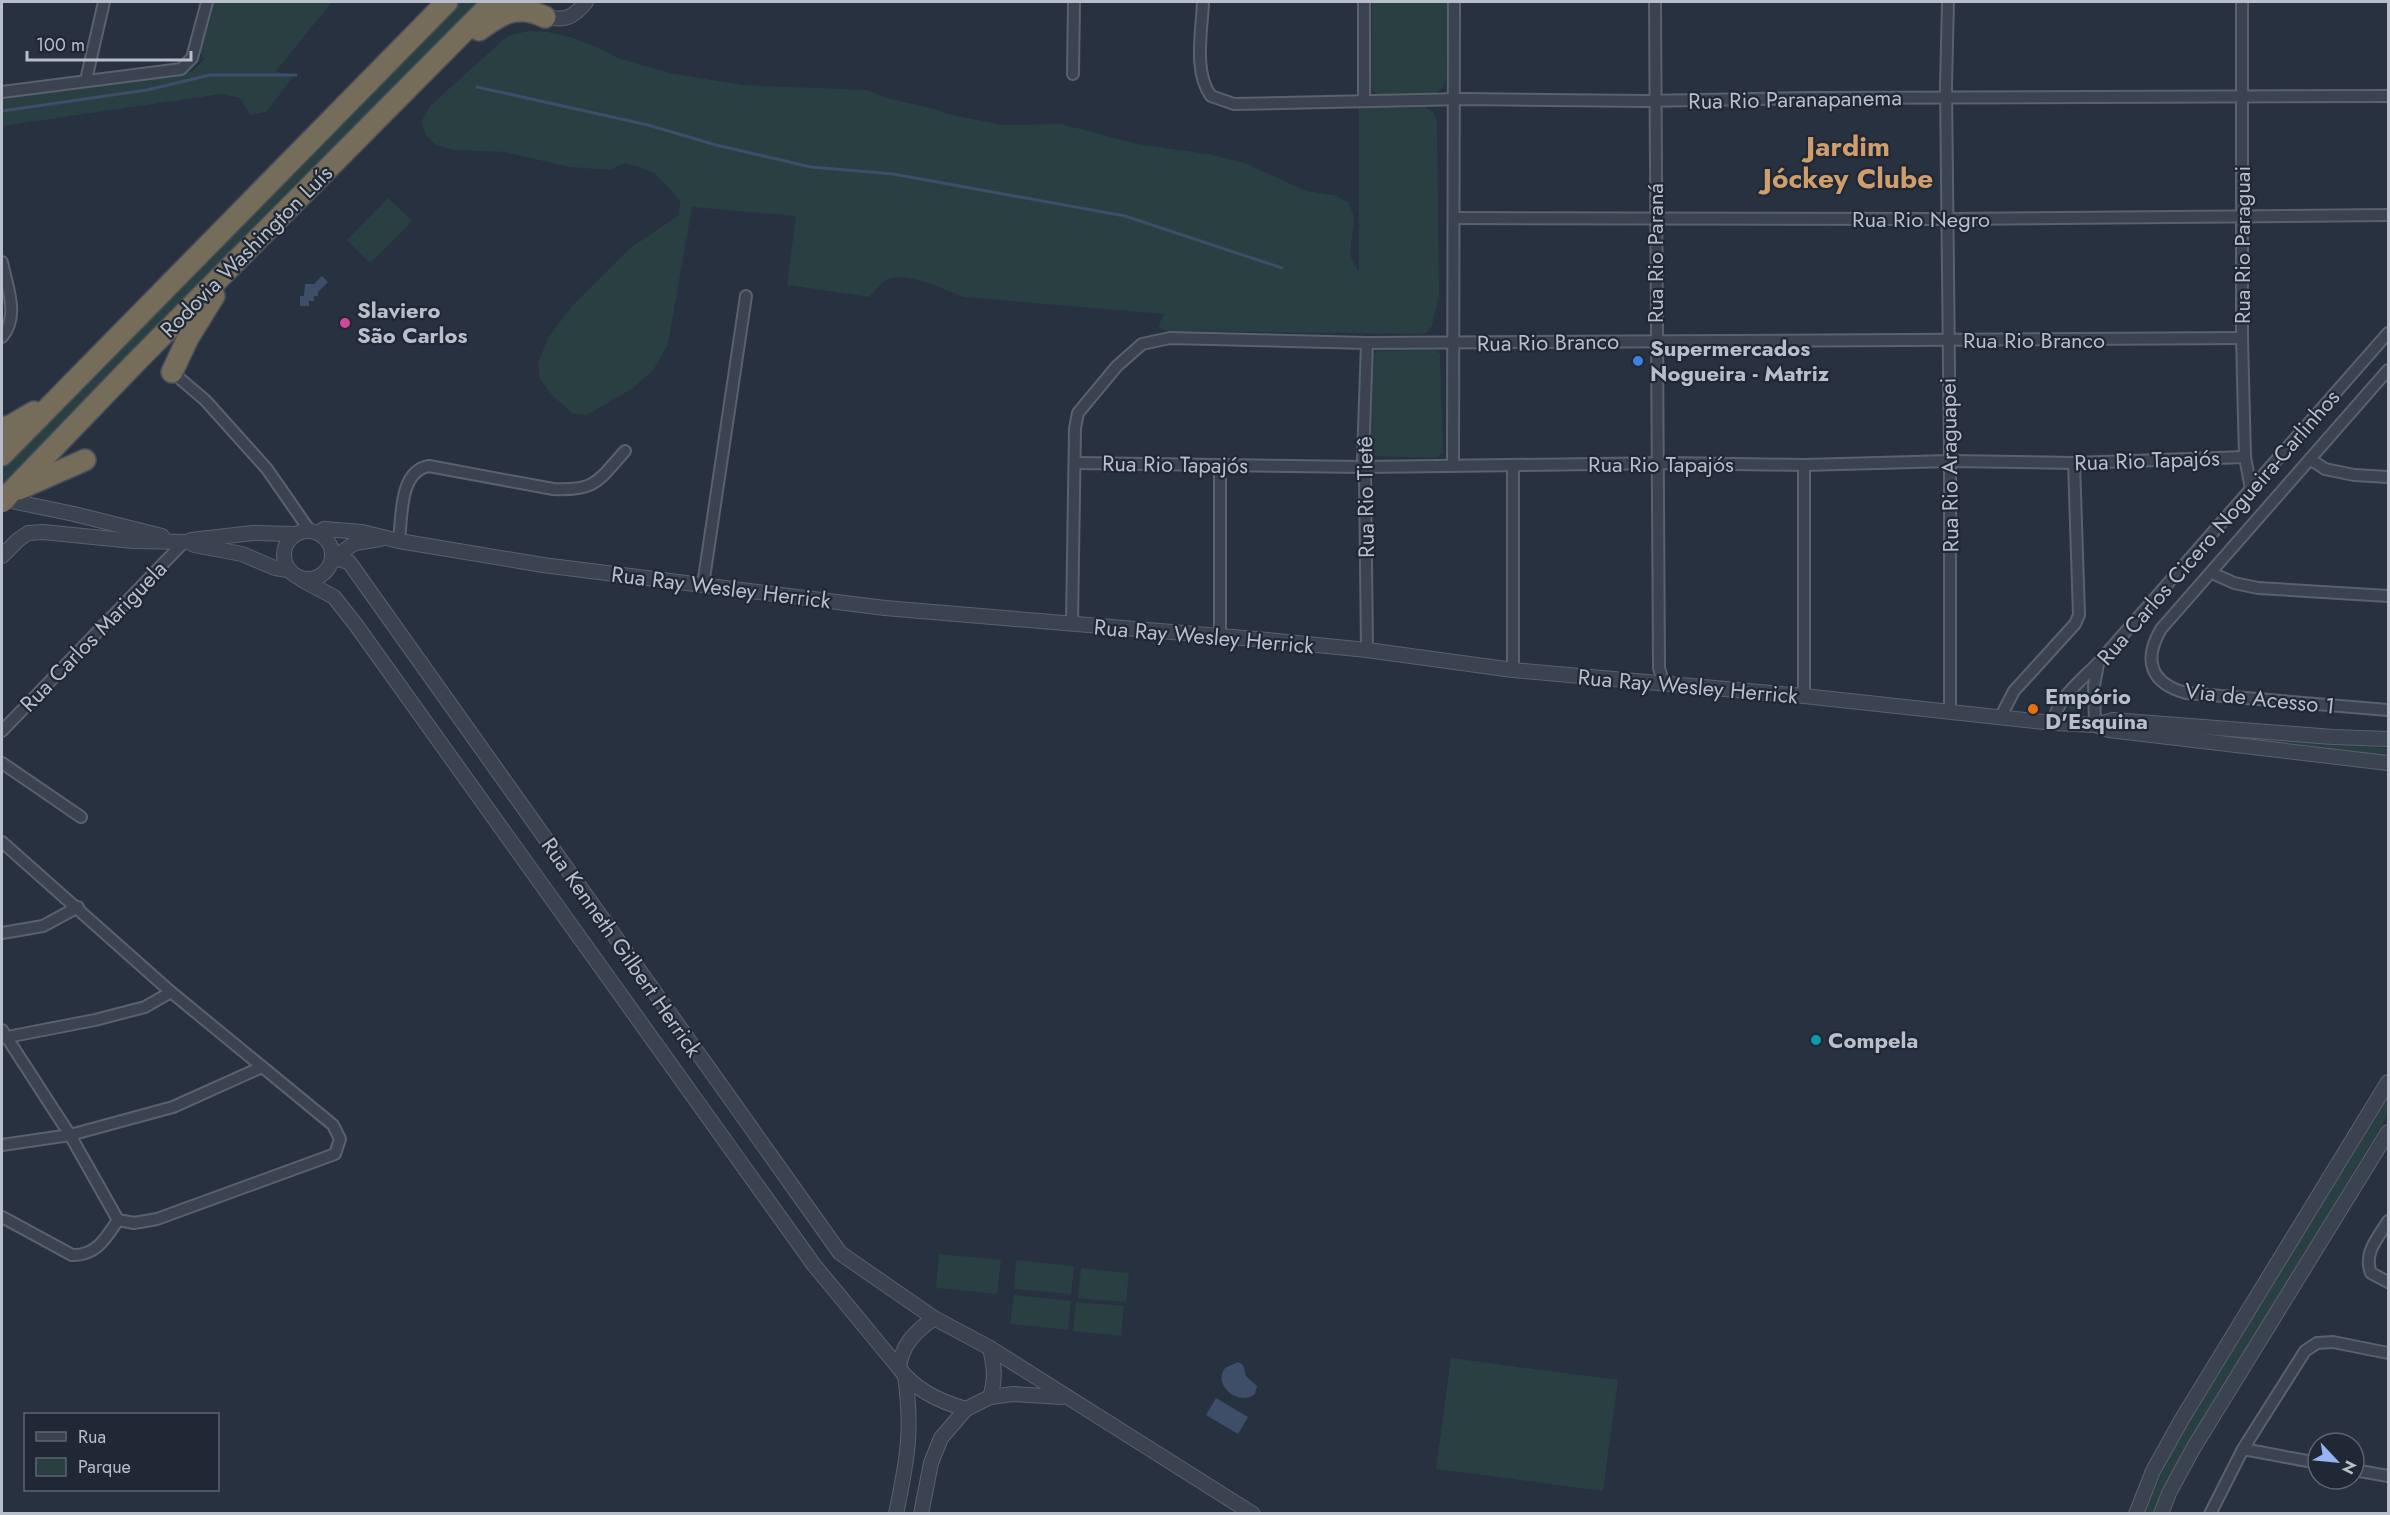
<svg xmlns="http://www.w3.org/2000/svg" width="2390" height="1515" font-family="Jost,sans-serif">
	<rect width="100%" height="100%" fill="#273140"/>
	<!-- green -->
	<g fill="#2a3f42">
		<path d="M211,2H332L276,71L293,77L266,112L250,115L240,98L222,94L2,126V98L191,72L205,59L197,50Z"/>
		<path d="M457,2H481L2,491V464L141,320Z"/>
		<path d="M1372,2H1448L1446,79C1444,87 1440,91 1433,95L1380,96L1372,90L1371,86Z"/>
		<path d="M529,31L548,32L570,37L597,47L618,58L669,73L743,85L867,90L887,98L931,108L952,115L1003,125L1061,124L1138,144L1208,154L1245,163L1306,191L1334,195L1348,202C1351,209 1355,217 1354,225C1352,242 1345,256 1359,271V108L1425,107L1433,112L1437,121L1439,295L1432,326L1424,334L1168,331L1158,327L1164,314L964,297L929,283L904,277L892,278L883,282L869,297L787,285L796,216L692,207L668,344L654,369L633,388L587,415L573,414L553,396L540,379L538,363L548,338L572,306L629,249L679,215L680,200L654,173L626,163L610,170L569,167L505,152L452,150L435,144L426,135L421,122L430,106L503,40L510,35Z"/>
		<path d="M388,198L412,221L370,263L347,240Z"/>
		<path d="M1436,350L1440,354L1443,452L1436,458L1373,456L1370,453L1374,354L1378,351Z"/>
		<path d="M2085,681L2089,682L2084,711H2072L2069,709V701Z"/>
		<path d="M2175,731L2388,748V756L2240,740Z"/>
		<path d="M2388,1097V1115L2199,1427L2155,1513L2144,1514L2170,1454Z"/>
		<path d="M939,1254L1001,1260L997,1294L936,1288Z"/>
		<path d="M1016,1260L1074,1266L1071,1294L1014,1289Z"/>
		<path d="M1081,1268L1129,1273L1126,1302L1078,1298Z"/>
		<path d="M1014,1295L1071,1301L1068,1330L1010,1324Z"/>
		<path d="M1076,1302L1124,1306L1121,1336L1073,1331Z"/>
		<path d="M1451,1358L1618,1380L1603,1491L1436,1469Z"/>
	</g>
	<!-- water -->
	<g fill="#3e4d68">
		<path d="M322,276L328,282L318,292V296H314V301H309V306H300V296H304L305,284H314Z"/>
		<path d="M1238,1362L1243,1365L1246,1376L1257,1386L1255,1394C1239,1407 1212,1385 1225,1368Z"/>
		<path d="M1216,1398L1248,1417L1238,1434L1206,1415Z"/>
	</g>
	<g fill="none" stroke-linecap="round" stroke-linejoin="round">
		<!-- stream -->
		<g stroke="#3e4d68" stroke-width="3">
			<path d="M477,87L648,125L716,145L811,167L893,174L1125,216L1282,268"/>
			<path d="M2,111L147,90L210,75H296"/>
		</g>
		<defs>
			<g id="minor">
				<path d="M1203,2C1202,30 1193,72 1211,96L1234,104L1465,99L1645,101L1810,98L2388,96"/>
				<path d="M1655,2L1659,668L1664,684"/>
				<path d="M1948,2L1946,86L1950,461V712"/>
				<path d="M2242,2V338L2245,457L2251,489"/>
				<path d="M1073,74L1074,2"/>
				<path d="M86,80L104,2"/>
				<path d="M2,92L181,69L192,58L207,2"/>
				<path d="M1364,101V2"/>
				<path d="M1454,218L1948,219L2388,215"/>
				<path d="M2,262C7,287 20,316 2,337"/>
				<path d="M1367,343L1363,458L1365,477L1367,650"/>
				<path d="M2388,370L2161,629C2143,660 2150,683 2186,693L2388,710"/>
				<path d="M172,372L205,400L267,469L310,531"/>
				<path d="M2310,459L2325,469L2354,475L2388,477"/>
				<path d="M1076,463L1364,467L1669,463L1804,465L1950,461L2074,463L2245,457"/>
				<path d="M1220,465V636"/>
				<path d="M1453,465L1454,2"/>
				<path d="M1804,465V696"/>
				<path d="M1513,466V670"/>
				<path d="M399,541C402,517 399,471 429,466L553,489C596,491 598,481 625,451"/>
				<path d="M2212,573L2234,583L2258,588L2388,596"/>
				<path d="M703,585L746,296"/>
				<path d="M1072,623L1075,428L1078,413L1117,366L1142,344L1170,338L1367,343L2242,338"/>
				<path d="M2001,716L2014,691L2075,624L2079,615L2074,463"/>
				<path d="M2053,723C2057,698 2082,680 2098,663L2388,333"/>
				<path d="M2095,725L2094,686L2098,664"/>
				<path d="M2,731L184,542"/>
				<path d="M2,763L81,817"/>
				<path d="M2,842L171,992L333,1125L340,1139L335,1154L157,1219L134,1223L118,1220C106,1238 96,1256 72,1255L2,1217"/>
				<path d="M2,933L43,926L78,907"/>
				<path d="M2,1030L70,1135L118,1220"/>
				<path d="M2,1038L95,1020L145,1007L171,992"/>
				<path d="M2,1145L70,1135L173,1107L262,1067"/>
				<path d="M2388,1221C2378,1238 2363,1253 2371,1273L2388,1282"/>
				<path d="M2243,1449L2318,1463"/>
				<path d="M2354,1470L2388,1476"/>
				<path d="M2210,1514L2243,1449L2305,1351L2317,1343L2333,1342L2388,1353"/>
			</g>
			<g id="tertiary">
				<path d="M545,17C565,21 573,18 586,2"/>
				<path d="M2,499L74,514L162,536"/>
				<circle cx="308" cy="555" r="24"/>
				<path d="M318,533L324,529L362,532L399,541L543,565L885,608L1268,640L1367,650L1513,670L1804,696L2053,723L2095,725L2109,730L2388,763"/>
				<path d="M191,540L253,533L295,534"/>
				<path d="M2,556L18,540L28,533L43,532L133,541L189,542L194,545L242,554L275,568L288,570"/>
				<path d="M333,558L349,562L840,1253L934,1318"/>
				<path d="M333,558L355,543L380,539"/>
				<path d="M302,580L334,597L356,625L814,1265L899,1368"/>
				<path d="M2095,725L2113,720L2333,737L2388,739"/>
				<path d="M934,1318L990,1348C994,1366 996,1379 990,1397L966,1409C941,1402 914,1389 899,1368C902,1344 915,1332 934,1318Z"/>
				<path d="M990,1348L1253,1514"/>
				<path d="M990,1397L1013,1394L1062,1397"/>
				<path d="M896,1514C907,1461 913,1430 905,1376"/>
				<path d="M921,1514L931,1463L941,1438L966,1409"/>
				<path d="M2136,1514L2153,1471L2182,1419L2388,1082"/>
				<path d="M2161,1514L2169,1493L2194,1447L2388,1132"/>
			</g>
			<g id="motorway">
				<path d="M479,30C501,14 517,3 545,17"/>
				<path d="M172,372L188,338L214,296"/>
				<path d="M2,428L10,426L34,412"/>
				<path d="M2,455L447,2"/>
				<path d="M19,489L85,460"/>
				<path d="M8,495L135,363L493,2"/>
			</g>
		</defs>
		<!-- minor casing -->
		<use href="#minor" stroke="#59616d" stroke-width="14"/>
		<!-- tertiary casing -->
		<use href="#tertiary" stroke="#59616d" stroke-width="16"/>
		<!-- motorway casing -->
		<use href="#motorway" stroke="#464e5a" stroke-width="24"/>
		<!-- minor -->
		<use href="#minor" stroke="#3b4350" stroke-width="10"/>
		<!-- tertiary -->
		<use href="#tertiary" stroke="#3b4350" stroke-width="14"/>
		<!-- motorway -->
		<use href="#motorway" stroke="#756c59" stroke-width="21"/>
		<defs>
			<path id="motorway-bridge" d="M2,502L8,495"/>
		</defs>
		<!-- motorway-bridge casing -->
		<use href="#motorway-bridge" stroke="#464e5a" stroke-width="24" stroke-linecap="butt"/>
		<!-- motorway-bridge -->
		<use href="#motorway-bridge" stroke="#756c59" stroke-width="21"/>
	</g>
	<!-- markers -->
	<circle fill="#d1479c" stroke="#202835" stroke-width="2" cx="345" cy="323" r="6"/>
	<circle fill="#3f7fe0" stroke="#202835" stroke-width="2" cx="1638" cy="361" r="6"/>
	<circle fill="#e8710a" stroke="#202835" stroke-width="2" cx="2033" cy="709" r="6"/>
	<circle fill="#0f9aa8" stroke="#202835" stroke-width="2" cx="1816" cy="1040" r="6"/>
	<g text-anchor="middle" stroke-width="4.5" stroke-linejoin="round" paint-order="stroke">
		<!-- street labels -->
		<g font-size="22" fill="#b8beca" stroke="#202835">
			<text transform="translate(1795 99) rotate(-1)" y="8">Rua Rio Paranapanema</text>
			<text x="1921" y="227">Rua Rio Negro</text>
			<text transform="translate(2242 245) rotate(-90)" y="8">Rua Rio Paraguai</text>
			<text transform="translate(246 251) rotate(-45)" y="8">Rodovia Washington Luís</text>
			<text transform="translate(1655 253) rotate(-90)" y="8">Rua Rio Paraná</text>
			<text x="2034" y="348">Rua Rio Branco</text>
			<text transform="translate(1548 342) rotate(-1)" y="8">Rua Rio Branco</text>
			<text transform="translate(2147 460) rotate(-2)" y="8">Rua Rio Tapajós</text>
			<text transform="translate(1175 464) rotate(1)" y="8">Rua Rio Tapajós</text>
			<text x="1661" y="472">Rua Rio Tapajós</text>
			<text transform="translate(1949 465) rotate(-91)" y="8">Rua Rio Araguapei</text>
			<text transform="translate(1365 497) rotate(-91)" y="8">Rua Rio Tietê</text>
			<text transform="translate(2218 527) rotate(-49)" y="8">Rua Carlos Cicero Nogueira-Carlinhos</text>
			<text transform="translate(721 587) rotate(7)" y="8">Rua Ray Wesley Herrick</text>
			<text transform="translate(93 636) rotate(-46)" y="8">Rua Carlos Mariguela</text>
			<text transform="translate(1204 636) rotate(5)" y="8">Rua Ray Wesley Herrick</text>
			<text transform="translate(1688 686) rotate(5)" y="8">Rua Ray Wesley Herrick</text>
			<text transform="translate(2260 698) rotate(6)" y="8">Via de Acesso 1</text>
			<text transform="translate(622 947) rotate(55)" y="8">Rua Kenneth Gilbert Herrick</text>
		</g>
		<!-- poi labels -->
		<g font-size="22" font-weight="bold" fill="#b8beca" stroke="#202835" text-anchor="start">
			<text x="357" y="318">Slaviero<tspan x="357" dy="25">São Carlos</tspan></text>
			<text x="1650" y="356">Supermercados<tspan x="1650" dy="25">Nogueira - Matriz</tspan></text>
			<text x="2045" y="704">Empório<tspan x="2045" dy="25">D'Esquina</tspan></text>
			<text x="1828" y="1048">Compela</text>
		</g>
		<!-- district labels -->
		<g font-size="28" font-weight="bold" fill="#d09d6d" stroke="#202835">
			<text x="1848" y="156">Jardim<tspan x="1848" dy="32">Jóckey Clube</tspan></text>
		</g>
	</g>
	<!-- border -->
	<rect width="2390" height="1515" fill="none" stroke="#b8beca" stroke-width="6"/>
	<!-- legend -->
	<rect x="24" y="1413" width="195" height="78" fill="#202835" stroke="#5d6471" stroke-width="1.5"/>
	<rect x="36" y="1432" width="30" height="9" fill="#3b4350" stroke="#5d6471" stroke-width="1.5"/>
	<text x="78" y="1443" font-size="18" fill="#b8beca">Rua</text>
	<rect x="36" y="1458" width="30" height="18" fill="#2a3f42" stroke="#5d6471" stroke-width="1.5"/>
	<text x="78" y="1473" font-size="18" fill="#b8beca">Parque</text>
	<!-- north arrow -->
	<g transform="translate(2336 1461) rotate(116)"><circle r="28" fill="#202835" stroke="#5d6471" stroke-width="1.5"/>
	<path d="M0-4.5L10 22L0 15L-10 22Z" fill="#95b4f3"/>
	<text y="-9" font-size="16" font-weight="bold" text-anchor="middle" fill="#b8beca">N</text>
	</g>
	<!-- scale -->
	<path d="M27 51v9h164v-9" fill="none" stroke="#b8beca" stroke-width="3"/>
	<text x="36" y="51" font-size="18" fill="#b8beca" stroke="#202835" stroke-width="4.5" paint-order="stroke">100 m</text>
</svg>
